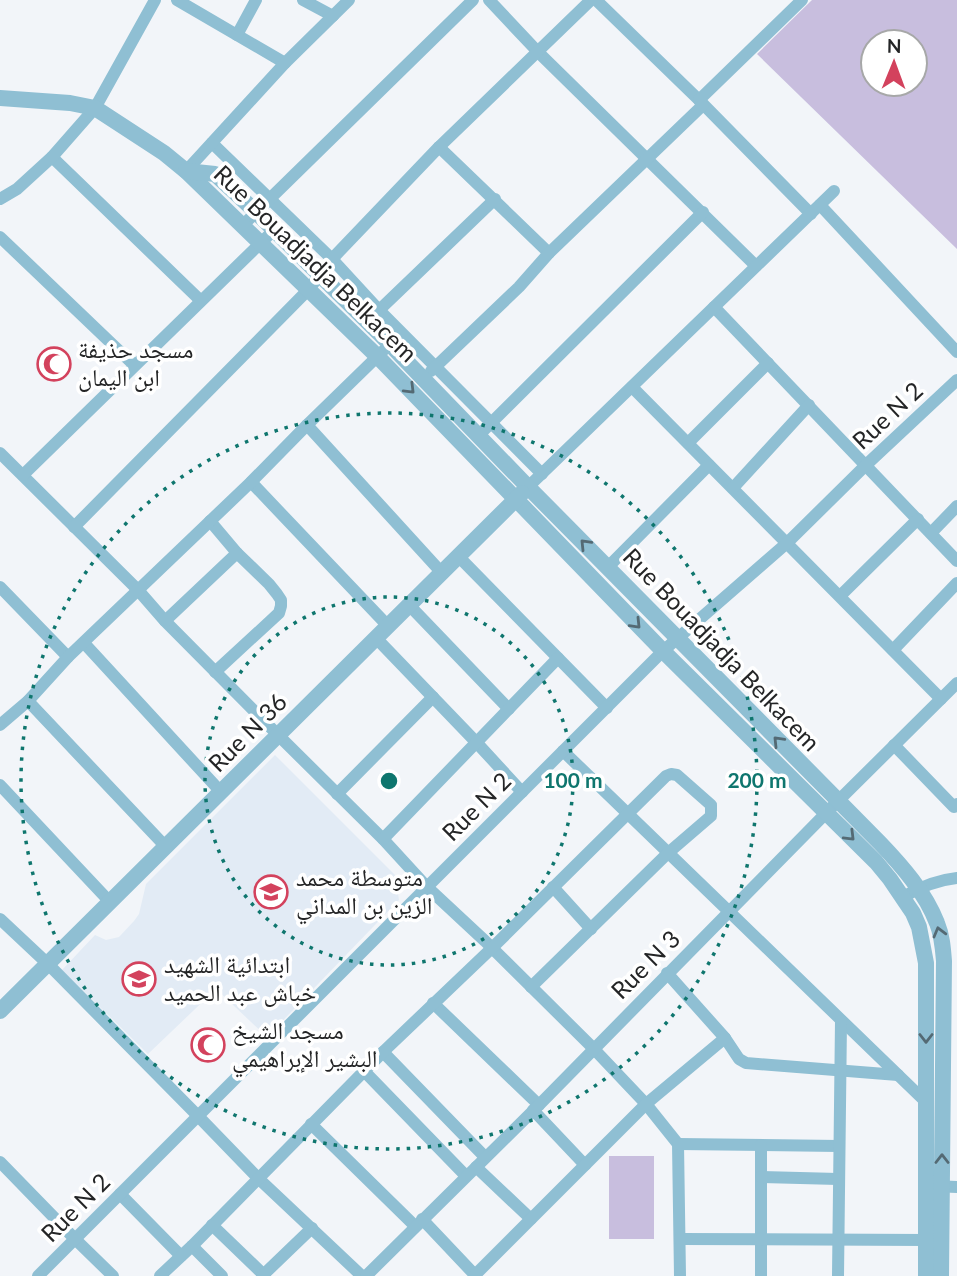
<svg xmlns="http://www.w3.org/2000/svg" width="957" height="1276" font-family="Lato,'Noto Naskh Arabic',sans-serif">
	<rect width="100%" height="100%" fill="#f2f5f9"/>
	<!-- built -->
	<path fill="#e2ebf5" d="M275,755L395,875L399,900L267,1037L216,989L148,1054L62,970L95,935L106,940L119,937L134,921L139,914L146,884Z"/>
	<!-- green -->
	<g fill="#c8bede" fill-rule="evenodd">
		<path d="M812,0H957V249L757,54ZM915,42V84H873V42Z"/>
		<rect x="609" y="1156" width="45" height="83"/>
	</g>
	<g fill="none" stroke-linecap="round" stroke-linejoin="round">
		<!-- minor -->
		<g stroke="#8fbfd3" stroke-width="12">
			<path d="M177,0L285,63"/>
			<path d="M303,0L333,16"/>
			<path d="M489,0L538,52L756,266"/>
			<path d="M596,0L699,100L811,214"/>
			<path d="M237,35L256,0"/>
			<path d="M699,100L802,0"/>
			<path d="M212,143L332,259L379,310L542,474"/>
			<path d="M439,147L549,253"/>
			<path d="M52,157L200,300"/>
			<path d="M186,171L285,63L349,0"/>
			<path d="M0,199L17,189L52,157L95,108L155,0"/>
			<path d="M820,205L957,352"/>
			<path d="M243,225L473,0"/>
			<path d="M0,237L134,365"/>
			<path d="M714,307L957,561"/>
			<path d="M374,315L495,199"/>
			<path d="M431,371L519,287L549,253L703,105"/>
			<path d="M632,387L941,699"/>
			<path d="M307,425L442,573"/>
			<path d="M479,435L703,212"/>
			<path d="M688,443L768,363"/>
			<path d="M0,453L138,590L165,621L278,735L383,839L427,887L485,941L593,1048L646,1104L678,1144L680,1276"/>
			<path d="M23,475L274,230"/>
			<path d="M251,482L388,626"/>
			<path d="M528,487L834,191"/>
			<path d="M733,488L809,405"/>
			<path d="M210,521L237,553L269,584L277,594L281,600V606L279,613L215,672"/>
			<path d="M74,527L309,289L332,259L439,147L591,0"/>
			<path d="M931,533L957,506"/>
			<path d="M458,556L607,708"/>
			<path d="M608,567L709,465"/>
			<path d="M0,587L68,657"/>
			<path d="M840,596L918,519"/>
			<path d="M409,605L509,709"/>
			<path d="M165,621L237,553"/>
			<path d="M376,638L476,742L522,792"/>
			<path d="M84,643L221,792"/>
			<path d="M893,650L957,583"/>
			<path d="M28,701L166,847"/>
			<path d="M0,725L28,701L68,657L251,482L307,425L383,351"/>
			<path d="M894,745L954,807L957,804"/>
			<path d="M563,751L926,1102"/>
			<path d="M0,785L110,902"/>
			<path d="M337,794L433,697"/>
			<path d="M383,839L558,658"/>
			<path d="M553,887L591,929"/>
			<path d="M903,897C920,887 937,880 957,878"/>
			<path d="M0,919L48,964L198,1116L258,1178L362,1276"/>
			<path d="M667,973L725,1038L739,1059L746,1063L898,1075"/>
			<path d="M433,1003L539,1105"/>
			<path d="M383,1052L485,1157"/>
			<path d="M364,1071L466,1176"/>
			<path d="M533,1110L585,1165"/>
			<path d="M311,1124L415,1226"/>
			<path d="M678,1144L839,1146"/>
			<path d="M761,1145V1276"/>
			<path d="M0,1162L75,1239L113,1276"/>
			<path d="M476,1167L531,1219"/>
			<path d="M761,1177L838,1179"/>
			<path d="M933,1186L957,1187"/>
			<path d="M120,1194L181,1256"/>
			<path d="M422,1219L475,1275"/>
			<path d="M212,1225L265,1276"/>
			<path d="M680,1239L927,1240"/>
			<path d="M192,1246L222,1276"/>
			<path d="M38,1276L663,651L787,543L866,465L957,380"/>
			<path d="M160,1276L192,1246L383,1052L492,948L666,776L671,774L677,775L711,805V816L668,853L531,987"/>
			<path d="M262,1276L312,1228"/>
			<path d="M366,1276L539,1105L835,804L957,683"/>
			<path d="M474,1276L646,1104L725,1038"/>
			<path d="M838,1276L841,1021"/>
		</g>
		<!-- tertiary -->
		<g stroke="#8fbfd3" stroke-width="16">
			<path d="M0,98L70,103L95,108L164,153L186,171L378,357L663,651L876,862L890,879L913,913L919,927L926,963V1276"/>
			<path d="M186,171L215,174L256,212L379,333L528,487L880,843C902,866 925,892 937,923C942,935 943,948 944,961L941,1276"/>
			<path d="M0,1011L522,493"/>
		</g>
	</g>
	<!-- one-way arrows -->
	<defs><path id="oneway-chevron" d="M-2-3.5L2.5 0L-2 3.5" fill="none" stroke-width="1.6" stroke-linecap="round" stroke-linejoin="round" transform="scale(1.75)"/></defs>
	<g stroke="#546a74">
		<use href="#oneway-chevron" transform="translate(410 389) rotate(45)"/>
		<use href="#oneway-chevron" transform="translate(585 544) rotate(-134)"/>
		<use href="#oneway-chevron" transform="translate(636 624) rotate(46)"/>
		<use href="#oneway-chevron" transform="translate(778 741) rotate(-134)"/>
		<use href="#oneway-chevron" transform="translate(850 836) rotate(45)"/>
		<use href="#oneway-chevron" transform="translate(939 932) rotate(-105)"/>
		<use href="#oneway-chevron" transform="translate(926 1038) rotate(90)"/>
		<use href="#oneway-chevron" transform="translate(942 1159) rotate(-90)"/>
	</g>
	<!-- distance rings -->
	<g fill="none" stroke="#0f766e" stroke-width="3.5" stroke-dasharray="3.5 7">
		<circle cx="389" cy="781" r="184"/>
		<circle cx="389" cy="781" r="368"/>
	</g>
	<!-- icons -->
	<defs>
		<symbol id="mosque-ring" viewBox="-11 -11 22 22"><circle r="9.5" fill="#fff" stroke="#d3425d" stroke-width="1.5"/><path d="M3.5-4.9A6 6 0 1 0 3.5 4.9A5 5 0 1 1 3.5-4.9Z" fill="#d3425d"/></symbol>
		<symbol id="school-ring" viewBox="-11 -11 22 22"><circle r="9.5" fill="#fff" stroke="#d3425d" stroke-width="1.5"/><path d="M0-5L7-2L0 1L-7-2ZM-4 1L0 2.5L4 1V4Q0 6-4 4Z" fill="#d3425d"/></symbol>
	</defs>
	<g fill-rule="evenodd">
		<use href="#mosque-ring" x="35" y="345" width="38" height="38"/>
		<use href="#school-ring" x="252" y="873" width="38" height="38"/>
		<use href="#school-ring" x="120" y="960" width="38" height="38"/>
		<use href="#mosque-ring" x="189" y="1026" width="38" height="38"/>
	</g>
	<g text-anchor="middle" stroke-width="7" stroke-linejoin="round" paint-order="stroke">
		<!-- street labels -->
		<g font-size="24" fill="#242526" stroke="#fff">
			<text transform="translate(315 264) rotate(44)" y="8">Rue Bouadjadja Belkacem</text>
			<text transform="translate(888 416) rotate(-43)" y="8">Rue N 2</text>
			<text transform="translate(721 650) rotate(46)" y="8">Rue Bouadjadja Belkacem</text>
			<text transform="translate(248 733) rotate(-45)" y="8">Rue N 36</text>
			<text transform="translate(477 807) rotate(-45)" y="8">Rue N 2</text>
			<text transform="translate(646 965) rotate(-45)" y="8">Rue N 3</text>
			<text transform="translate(76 1208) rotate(-45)" y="8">Rue N 2</text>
		</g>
		<!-- poi labels -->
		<g font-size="24" fill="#242526" stroke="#fff" text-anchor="start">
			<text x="78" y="358">مسجد حذيفة<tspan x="78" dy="28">ابن اليمان</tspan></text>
			<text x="296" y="886">متوسطة محمد<tspan x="296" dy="28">الزين بن المداني</tspan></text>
			<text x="164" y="973">ابتدائية الشهيد<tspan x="164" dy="28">خباش عبد الحميد</tspan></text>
			<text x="232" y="1039">مسجد الشيخ<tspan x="232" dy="28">البشير الإبراهيمي</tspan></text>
		</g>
	</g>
	<circle cx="389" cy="781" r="10" fill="#0f766e" stroke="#fff" stroke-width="3.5"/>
	<g font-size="21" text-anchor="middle" font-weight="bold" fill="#0f766e" stroke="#fff" stroke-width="7" stroke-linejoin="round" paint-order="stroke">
		<text x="573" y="788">100 m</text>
		<text x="757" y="788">200 m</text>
	</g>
	<!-- north arrow -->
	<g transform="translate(894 63) rotate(1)"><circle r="33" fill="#ffffff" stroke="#a7a8a8" stroke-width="2"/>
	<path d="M0-5L12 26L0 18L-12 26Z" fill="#d3425d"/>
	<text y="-10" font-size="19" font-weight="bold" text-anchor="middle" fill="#242526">N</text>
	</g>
</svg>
